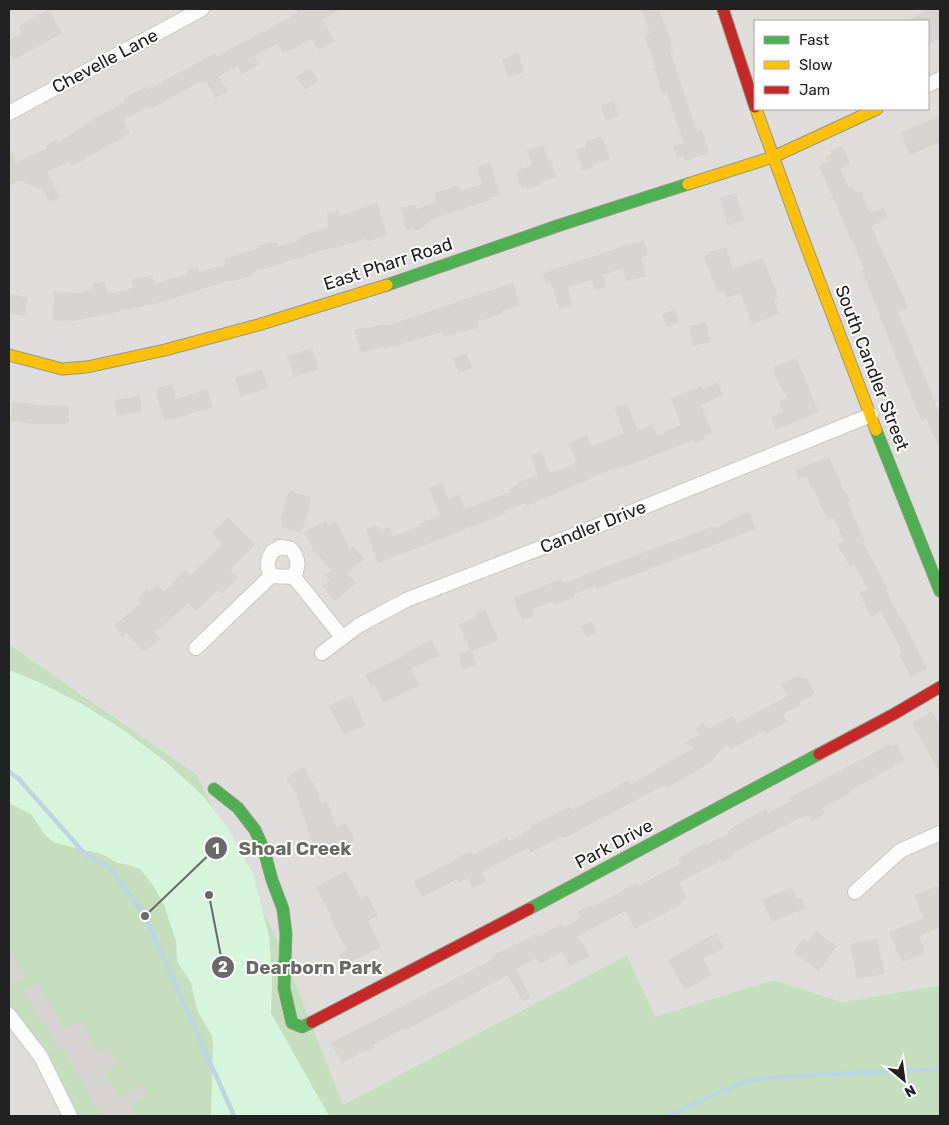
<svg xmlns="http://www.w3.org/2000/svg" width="949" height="1125" font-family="Rubik,sans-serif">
	<rect width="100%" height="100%" fill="#efeee9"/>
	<!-- residential -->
	<g fill="#dedddb" fill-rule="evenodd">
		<path d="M9,9H940V985L843,1002L773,980L655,1018L627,955L343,1106L285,956L197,775L9,644ZM755,21H928V109H755Z"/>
		<path d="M9,1003L51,1078L70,1116H9Z"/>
	</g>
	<!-- forest -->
	<path fill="#c5debe" d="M9,644L197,775L285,956L343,1105L627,955L655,1017L773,980L843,1002L940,985V1116H70L9,1003Z"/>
	<!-- park -->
	<path fill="#d7f5dc" d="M9,670L41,683L82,704L122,729L165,761L203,796L227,827L253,874L269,935L272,982L271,1013L329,1116H211L213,1045L212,1036L197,1010L191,983L177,961L176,941L164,905L153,885L140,869L129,865L117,863L102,854L55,843L45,835L31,814L9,803Z"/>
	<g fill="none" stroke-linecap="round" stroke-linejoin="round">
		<!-- stream -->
		<g stroke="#bdd5e2" stroke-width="4.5">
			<path d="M9,772L18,778L85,854L110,868L145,916L234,1116"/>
			<path d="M667,1116L746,1081L778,1077L940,1069"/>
		</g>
	</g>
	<!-- building -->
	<g fill="#d6d4d0">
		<path d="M49,9L62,33L14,60L9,50V40L22,33L19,26Z"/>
		<path d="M296,9H341L323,19L335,41L318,50L312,39L283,54L277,44L254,56L259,65L242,74L238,66L219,76L228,92L215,98L206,81L201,84L200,82L165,101L150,109L148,107L123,120L130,133L72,166L69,161L47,172L60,197L50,202L44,191L19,180L9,186V148L16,163L47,148L46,145L57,140L58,143L95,118L125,102L123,99L146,87L147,90L215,53L216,57L298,13Z"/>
		<path d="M641,9H659L674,51L670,52L697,132L702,130L709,153L685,161L684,156L677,158L673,146L684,143L667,93L663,95L654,68L656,67L644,35L650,33Z"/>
		<path d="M928,9H940V38L928,45V21H907Z"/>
		<path d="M518,53L524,72L508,77L502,59Z"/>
		<path d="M310,68L319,81L305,90L296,77Z"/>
		<path d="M613,101L619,116L606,121L600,106Z"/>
		<path d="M940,116V142L910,155L901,132Z"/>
		<path d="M602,136L610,159L593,165L594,167L583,171L576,150L586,147L585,142Z"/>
		<path d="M543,145L548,161L551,160L556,177L539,182L540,185L527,189L526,186L521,188L516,171L532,165L527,150Z"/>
		<path d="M842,146L850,164L840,169L849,188L852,187L855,193L861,190L870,213L884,208L888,219L871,226L908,308L898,312L940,414V450L927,419L922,421L914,403L862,270L864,269L819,166L827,162L825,157L832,154L830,151Z"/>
		<path d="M490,163L500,195L490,198L491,200L429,220V223L424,225L425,227L414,231L413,228L407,230L400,208L415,204L416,209L437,202L434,193L459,185L460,191L482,184L477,167Z"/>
		<path d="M736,193L744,220L728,225L720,198Z"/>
		<path d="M377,203L387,235L366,242L365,239L335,248L334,247L252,273L253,275L231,282L230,280L159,303L74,321L53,320L54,291L77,293L93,289L92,284L104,281L108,294L133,288L132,280L152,275L155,284L188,273L187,270L198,266L200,272L225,264L224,259L258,248L257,246L271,242V244L276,242L278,247L300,240L299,237L328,227L327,213L338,210L340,216Z"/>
		<path d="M644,241L648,255L641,258L647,276L627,281L623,268L603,275L606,287L595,290L591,280L567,287L573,305L560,310L551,282L546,284L543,273L619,248L618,247L636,242V243Z"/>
		<path d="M726,247L733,269L763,258L778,297L774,299L779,314L752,324L741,293L727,298L724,291L718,293L703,256L710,254L709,252Z"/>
		<path d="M513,283L520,305L502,311L503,313L477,322L479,327L443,337L442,332L385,349L384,346L361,353L354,330L364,327L365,329L383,324L384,325H389Z"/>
		<path d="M9,293L28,298L24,316L9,313Z"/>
		<path d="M675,309L680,322L667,327L662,314Z"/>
		<path d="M706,322L710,342L693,346L689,326Z"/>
		<path d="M312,348L319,369L294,377L287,356Z"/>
		<path d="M466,353L472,368L459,373L453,358Z"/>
		<path d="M796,358L819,412L776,430L771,417L784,412L779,401L787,398L773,372H776L774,367Z"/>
		<path d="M262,369L268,388L241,397L235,378Z"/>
		<path d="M718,382L723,395L701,405L712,433L704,436L705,439L695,443L694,440L616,470L615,468L527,506L525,503L504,511L505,514L378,563L366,529L377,525L379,530L389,527L392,537L419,526L418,524L440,515L429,488L442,483L448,499L459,495L464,509L510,492L509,489L518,485L517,483L538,475L531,456L541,452L550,473L577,463L568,444L587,435L592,446L624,433L615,408L627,404L638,431L653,424L657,435L681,425L671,398L701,386L702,389Z"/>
		<path d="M172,384L176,399L207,389L213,407L171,420V418L164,420L156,392L158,391L157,388Z"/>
		<path d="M140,396L142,412L117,416L114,400Z"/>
		<path d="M13,401L37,405L69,406V422H67L66,424H34L10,421Z"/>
		<path d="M829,457L844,492H846L850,502L848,503L865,542H863L888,590L886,591L900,618L901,617L927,668L911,677L899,654L902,652L881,611L871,617L859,593L868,589L855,564L850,567L837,544L844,541L833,517L827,520L814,489L812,490L807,477L799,480L795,470Z"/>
		<path d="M289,490L312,498L301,533L280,526L282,521L280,520Z"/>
		<path d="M749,512L756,529L597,589L596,586L574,594L575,597L554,605L553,601L532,609L534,616L522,620L513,598L561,579L563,583L714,526L715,528L742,514Z"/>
		<path d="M228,517L255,545L230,570L238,578L222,594L218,590L196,611L188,603L155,633L160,639L144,652L127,633L123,637L114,626L142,602L138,598L147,589L149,592L157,585L164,592L186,569L191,575L223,544L212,533Z"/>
		<path d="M326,521L328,525L336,521L350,549L353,546L364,559L347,573L356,583L335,601L323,586L330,581L325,575L331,570L316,553L315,554L304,532Z"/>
		<path d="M485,609L498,640L472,651L476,665L463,670L458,654L470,650L459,624L477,617L475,613Z"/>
		<path d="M592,622L596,633L586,637L581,626Z"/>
		<path d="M431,640L439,656L411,669L420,685L383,703L375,685L371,686L365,675L405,655L404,653Z"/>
		<path d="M800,675L802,679L806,677L815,694L799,702L801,705L783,714L787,722L766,734L764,731L730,750L727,744L711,762L682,779L666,788L665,785L564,838L562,836L530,853L528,848L482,872L486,881L473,888L468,878L459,883L457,879L422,897L414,881L471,851L473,855L507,837L509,841L531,829L529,827L570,806L572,810L629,780L631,784L657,770L656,769L694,748L685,743L699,735L695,730L702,723L708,729L733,716L737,723L787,696L781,684Z"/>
		<path d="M351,695L365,725L344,735L329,706Z"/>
		<path d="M932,711L940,725V774L912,723Z"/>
		<path d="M890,744L891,747L897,744L905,760L848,792L849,794L822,808L825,814L812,821L808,815L800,818L733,853L734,855L723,862L722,860L679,883L687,897L680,901L682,904L635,929L625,911L578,936L590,956L570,966L562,952L539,964L536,958L516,969L531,998L523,1002L508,975L423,1021L405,1030L404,1028L373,1045L375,1047L364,1053V1051L342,1063L331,1043L493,959L491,956L537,934L538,937L561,924L564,928L581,918L577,912L590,905L591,907L606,900L636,882L638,886L681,863L678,858L706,843V845L729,833L728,830L766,809L768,813L791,801L789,798Z"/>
		<path d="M304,767L318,792L321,803L327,801L336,827L346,823L355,841L320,857L311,839L296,794L286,777Z"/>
		<path d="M346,871L361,899L367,895L378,915L368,921L381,947L345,965L339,954L347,950L329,916L331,915L316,887Z"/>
		<path d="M938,886L940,891V927L919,936L925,953L902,962L889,932L924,918L914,895Z"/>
		<path d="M792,887L797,898L801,897L806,908L772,922L762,900Z"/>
		<path d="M816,931L837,946L819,971L793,952L803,938L808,941Z"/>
		<path d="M716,933L724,948L703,959L712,975L685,990L668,960Z"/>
		<path d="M877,938L885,974L857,979L850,944Z"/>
		<path d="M9,948L25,977L9,987Z"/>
		<path d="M38,982L64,1029L81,1020L99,1053L108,1048L118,1065L105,1072L120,1099L140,1083L147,1094L131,1108L135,1116H100L63,1049L60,1051L43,1021L41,1022L23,990Z"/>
	</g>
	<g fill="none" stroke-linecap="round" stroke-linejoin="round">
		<defs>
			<g id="street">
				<path d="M928,85L940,79"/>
				<path d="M9,113L202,9"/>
				<path d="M271,576C266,566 267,561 272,552L280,547L291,549C299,559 299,565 294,577"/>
				<path d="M196,648L271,576L294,577L342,637"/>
				<path d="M322,653L358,626L406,600L587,530L871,415"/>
				<path d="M855,892L900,851L940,833"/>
				<path d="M9,1015L41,1057L70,1116"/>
			</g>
			<g id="fast">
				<path d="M387,285L560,225L688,184"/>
				<path d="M876,430L940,591"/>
				<path d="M214,789L238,808L255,830L264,850L272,880L283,909L286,934L284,988L292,1023L302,1027L312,1022"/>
				<path d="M529,909L819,754"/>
			</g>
			<g id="slow">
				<path d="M756,109L800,230L876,430"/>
				<path d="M688,184L773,157L877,109"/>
				<path d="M9,355L62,369L87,367L165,350L258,325L387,285"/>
			</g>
			<g id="jam">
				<path d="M723,9L755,107"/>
				<path d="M819,754L894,714L940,687"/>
				<path d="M312,1022L529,909"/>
			</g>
		</defs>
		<!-- street casing -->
		<use href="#street" stroke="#c8c8c5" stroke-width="16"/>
		<!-- fast casing -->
		<use href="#fast" stroke="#949a80" stroke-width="13"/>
		<!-- slow casing -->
		<use href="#slow" stroke="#949a80" stroke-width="13"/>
		<!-- jam casing -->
		<use href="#jam" stroke="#949a80" stroke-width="13"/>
		<!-- street -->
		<use href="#street" stroke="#fdfcfc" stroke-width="14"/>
		<!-- fast -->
		<use href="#fast" stroke="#4caf50" stroke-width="11"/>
		<!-- slow -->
		<use href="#slow" stroke="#ffc107" stroke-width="11"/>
		<!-- jam -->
		<use href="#jam" stroke="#c62828" stroke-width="11"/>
	</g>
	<g text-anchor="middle" stroke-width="4" stroke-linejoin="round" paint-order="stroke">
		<!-- street labels -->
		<g font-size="18" fill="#212121" stroke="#fff">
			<text transform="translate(105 61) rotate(-28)" y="6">Chevelle Lane</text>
			<text transform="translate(388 264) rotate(-18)" y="6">East Pharr Road</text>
			<text transform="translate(872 368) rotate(69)" y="6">South Candler Street</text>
			<text transform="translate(593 527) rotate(-22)" y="6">Candler Drive</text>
			<text transform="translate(614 844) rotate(-28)" y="6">Park Drive</text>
		</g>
	</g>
	<!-- callouts -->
	<path fill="none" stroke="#696967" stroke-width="2" d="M145 916L216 848M209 895L223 967"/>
	<g fill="#696967" stroke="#fff" stroke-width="2">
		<circle cx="145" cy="916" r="5"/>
		<circle cx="209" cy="895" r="5"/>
		<circle cx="216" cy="848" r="12"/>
		<circle cx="223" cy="967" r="12"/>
	</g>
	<g font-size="15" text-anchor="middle" font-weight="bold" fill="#fff">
		<text x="216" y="854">1</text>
		<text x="223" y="972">2</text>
	</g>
	<g font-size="19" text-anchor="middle" font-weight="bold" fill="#696967" stroke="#fff" stroke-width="4" stroke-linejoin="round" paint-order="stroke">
		<text x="295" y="855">Shoal Creek</text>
		<text x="314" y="974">Dearborn Park</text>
	</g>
	<!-- border -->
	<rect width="949" height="1125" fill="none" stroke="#212121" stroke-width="20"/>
	<!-- legend -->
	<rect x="754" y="20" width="175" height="90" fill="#ffffff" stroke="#a6a6a6"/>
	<rect x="764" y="36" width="25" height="8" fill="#4caf50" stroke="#a6a6a6"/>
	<text x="799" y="45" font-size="15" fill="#212121">Fast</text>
	<rect x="764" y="61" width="25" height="8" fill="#ffc107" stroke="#a6a6a6"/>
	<text x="799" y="70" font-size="15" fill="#212121">Slow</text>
	<rect x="764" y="86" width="25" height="8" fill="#c62828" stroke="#a6a6a6"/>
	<text x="799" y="95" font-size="15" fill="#212121">Jam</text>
	<!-- north arrow -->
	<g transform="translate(904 1080) rotate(151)" stroke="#ffffff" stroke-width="4" paint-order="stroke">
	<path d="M0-4L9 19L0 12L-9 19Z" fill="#212121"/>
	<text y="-8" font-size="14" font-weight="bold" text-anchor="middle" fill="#212121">N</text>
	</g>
</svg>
